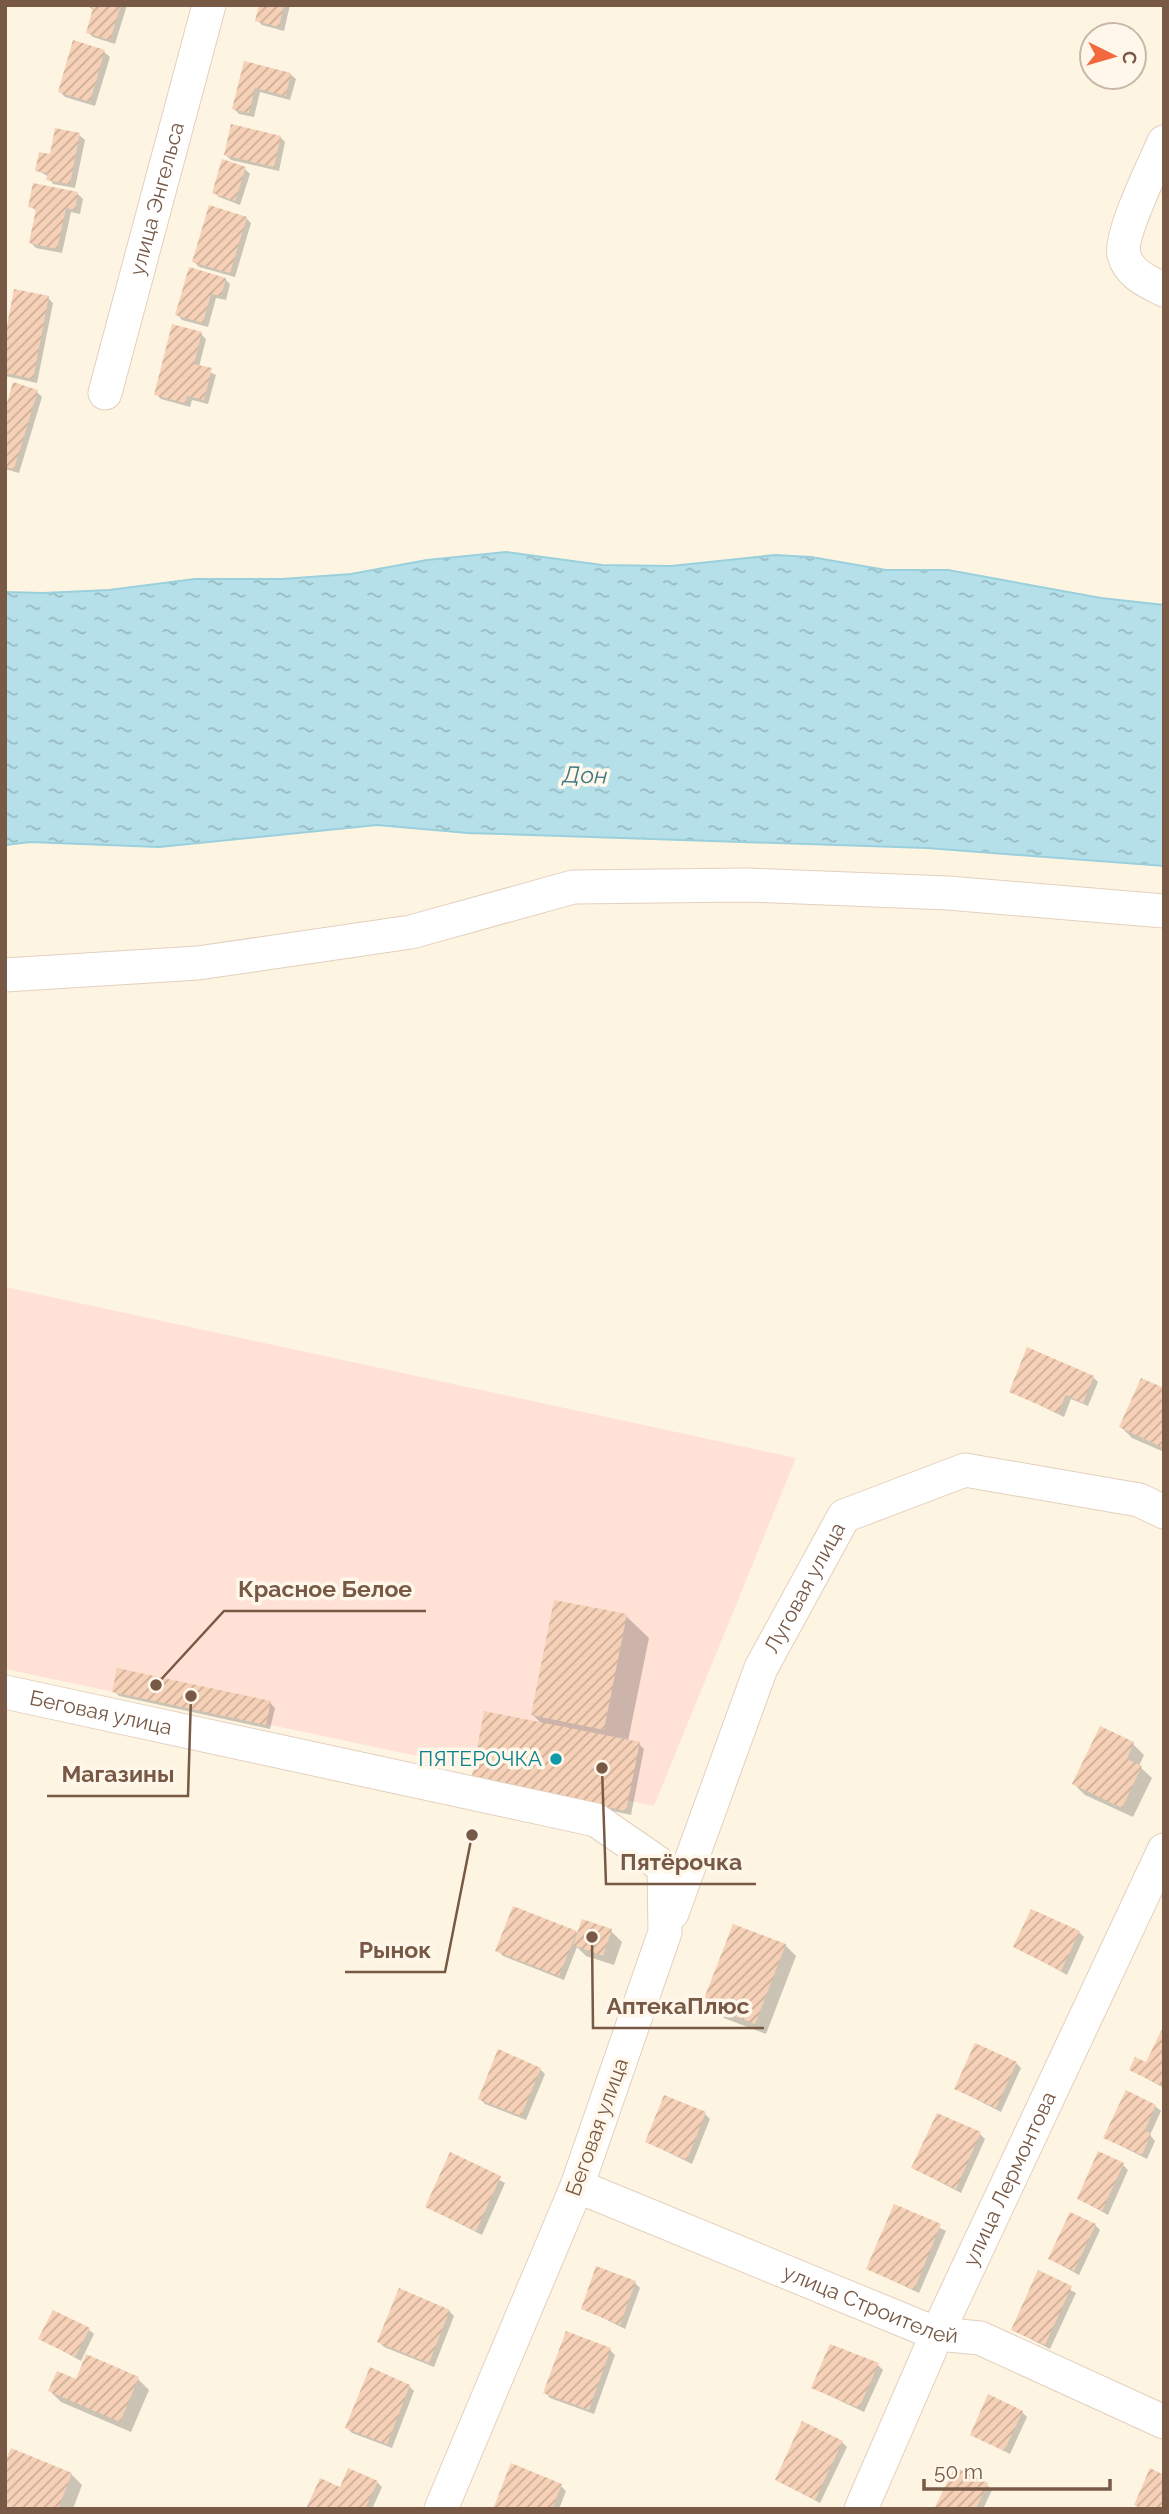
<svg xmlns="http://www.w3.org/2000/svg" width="1169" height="2514" font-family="Raleway,sans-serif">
	<defs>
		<pattern id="water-ripples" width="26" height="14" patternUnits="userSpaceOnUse" patternTransform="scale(1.75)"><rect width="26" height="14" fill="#b5e0e9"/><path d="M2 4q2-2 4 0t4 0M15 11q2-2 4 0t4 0" fill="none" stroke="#98b9bf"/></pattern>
		<pattern id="building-hatch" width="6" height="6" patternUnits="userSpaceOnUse" patternTransform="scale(1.75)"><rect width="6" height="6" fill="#f6d1b7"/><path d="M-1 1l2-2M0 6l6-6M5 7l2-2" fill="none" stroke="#ccad97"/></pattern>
	</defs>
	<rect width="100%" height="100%" fill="#fef4e2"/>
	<!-- commercial -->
	<path fill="#ffe2d5" d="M5,1287L796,1458L654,1806L5,1669Z"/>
	<!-- water -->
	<path fill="url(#water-ripples)" stroke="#9ad0dc" stroke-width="2" d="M506,552L602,565L671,566L775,555L811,557L886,570H948L1101,598L1164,605V866L927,848L468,833L377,825L159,847L30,842L5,845V592L43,593L109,590L195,579H282L351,574L427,560Z"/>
	<!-- shadow -->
	<g fill="#0003">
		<path d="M85,5H127L115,44L93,37L88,32L94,10Z"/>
		<path d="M260,5H290L284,31L262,25L257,20Z"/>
		<path d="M104,52L110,57L95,106L65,97L60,92Z"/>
		<path d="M245,63L290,74L296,79L290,100L260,92L254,117L239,114L234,109Z"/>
		<path d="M79,135L85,140L75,188L53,184L49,177L37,170Z"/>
		<path d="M280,137L285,142L279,171L231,160L226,155Z"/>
		<path d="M245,169L250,174L240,205L219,197L214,192Z"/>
		<path d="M78,194L83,199L80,214L71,212L62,253L36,248L31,243L38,212L30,206Z"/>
		<path d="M246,218L251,223L235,277L199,267L194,262Z"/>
		<path d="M225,279L230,284L226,300L216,298L208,327L182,320L177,314Z"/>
		<path d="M48,298L53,303L37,383L5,376V345Z"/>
		<path d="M201,334L206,339L199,367L216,375L208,404L192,400L190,407L161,399L156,394Z"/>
		<path d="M37,392L42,397L19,473L5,469V416Z"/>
		<path d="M1093,1377L1098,1382L1088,1406L1071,1399L1064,1417L1011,1391Z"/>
		<path d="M1164,1390V1452L1132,1438L1121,1427Z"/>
		<path d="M626,1616L649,1638L628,1741L639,1744L644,1749L631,1815L479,1781L474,1776L542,1724L533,1715Z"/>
		<path d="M114,1691L270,1703L275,1708L270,1729L119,1696Z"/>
		<path d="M1101,1728L1133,1744L1144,1755L1139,1766L1152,1778L1133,1817L1085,1795L1074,1784Z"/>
		<path d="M611,1931L622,1942L614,1965L586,1956L577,1947L564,1980L503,1956L498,1951L576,1933Z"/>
		<path d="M1079,1932L1084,1937L1067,1975L1015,1946Z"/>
		<path d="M785,1945L796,1956L766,2034L716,2015L704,2004Z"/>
		<path d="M1164,2030V2088L1131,2070L1147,2065Z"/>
		<path d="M1016,2063L1021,2068L1001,2112L956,2089Z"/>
		<path d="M540,2069L545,2074L526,2120L485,2104L480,2099Z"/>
		<path d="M1155,2106L1161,2111L1150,2135L1155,2141L1147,2159L1105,2138Z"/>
		<path d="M705,2114L710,2119L692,2164L647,2142Z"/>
		<path d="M980,2134L985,2139L961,2193L913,2168Z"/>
		<path d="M451,2155L505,2183L482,2235L427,2207Z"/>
		<path d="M1123,2165L1128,2170L1108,2215L1079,2199Z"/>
		<path d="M895,2206L946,2231L919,2293L868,2269Z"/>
		<path d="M1095,2225L1100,2230L1079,2275L1050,2259Z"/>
		<path d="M1039,2273L1076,2293L1050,2349L1013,2330Z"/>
		<path d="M635,2283L640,2288L625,2329L583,2308Z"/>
		<path d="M449,2311L454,2316L434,2367L384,2347L379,2342Z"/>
		<path d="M88,2329L94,2334L81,2361L41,2339Z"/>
		<path d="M567,2334L610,2350L615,2355L594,2414L550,2398L545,2392Z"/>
		<path d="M87,2356L138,2379L149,2390L131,2432L61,2402L50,2391L77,2381Z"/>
		<path d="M878,2365L883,2370L864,2412L813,2388Z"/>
		<path d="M409,2386L414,2391L392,2448L352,2433L347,2428Z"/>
		<path d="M1022,2412L1027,2417L1010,2454L972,2434Z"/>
		<path d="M842,2442L847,2447L820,2503L777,2480Z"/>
		<path d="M512,2465L561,2486L566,2491L559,2509H495Z"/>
		<path d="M71,2474L82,2485L73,2509H5Z"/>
		<path d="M377,2482L382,2487L372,2509H308L341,2489Z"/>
		<path d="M987,2485L992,2490L983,2509H936Z"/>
	</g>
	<!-- building -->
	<g fill="url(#building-hatch)">
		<path d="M88,5H121L110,40L86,33L93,8Z"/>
		<path d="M259,5H284L279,27L255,21Z"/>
		<path d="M73,40L105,50L90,102L58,92Z"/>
		<path d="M244,61L291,73L286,96L255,88L249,113L232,109Z"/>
		<path d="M231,124L281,136L274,167L224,155Z"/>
		<path d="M55,128L80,133L70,184L46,180L48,173L35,171L39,152L50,154Z"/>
		<path d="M222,159L246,167L235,201L212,193Z"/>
		<path d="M33,183L78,192L75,210L66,208L57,249L29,243L36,209L28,207Z"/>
		<path d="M209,205L247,217L230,273L192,262Z"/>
		<path d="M189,267L226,278L221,296L211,294L203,323L175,315Z"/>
		<path d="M14,289L49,296L33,379L5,373V336Z"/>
		<path d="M172,324L202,332L194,364L212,368L204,400L187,396L185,403L154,395Z"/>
		<path d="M13,382L38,390L14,469L5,467V410Z"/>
		<path d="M1027,1347L1094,1376L1083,1403L1066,1395L1058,1413L1009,1392Z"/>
		<path d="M1141,1378L1164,1388V1448L1119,1427Z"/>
		<path d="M554,1600L627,1614L604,1730L531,1715Z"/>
		<path d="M117,1668L271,1701L266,1725L112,1692Z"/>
		<path d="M484,1711L640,1742L626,1811L472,1776Z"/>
		<path d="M1100,1726L1134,1742L1127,1759L1142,1766L1122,1808L1072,1784Z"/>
		<path d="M513,1906L577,1931L559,1976L495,1951Z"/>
		<path d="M1031,1909L1080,1931L1061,1971L1013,1947Z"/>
		<path d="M582,1919L612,1929L603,1956L573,1945Z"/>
		<path d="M733,1924L786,1944L755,2024L702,2004Z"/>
		<path d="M1164,2025V2087L1129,2070L1135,2057L1146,2062Z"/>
		<path d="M975,2043L1017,2062L996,2108L954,2089Z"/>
		<path d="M498,2049L541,2068L521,2116L478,2099Z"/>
		<path d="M1126,2090L1156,2105L1145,2130L1151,2134L1142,2155L1103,2138Z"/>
		<path d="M664,2095L706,2112L687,2160L645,2142Z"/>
		<path d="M937,2113L981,2132L956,2189L911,2168Z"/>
		<path d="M1098,2151L1124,2163L1102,2211L1077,2199Z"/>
		<path d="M450,2152L501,2176L476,2231L425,2207Z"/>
		<path d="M894,2204L941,2224L914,2290L866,2269Z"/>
		<path d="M1070,2212L1096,2224L1074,2271L1048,2259Z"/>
		<path d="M596,2266L636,2281L620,2325L581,2309Z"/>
		<path d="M1038,2270L1072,2286L1045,2345L1011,2330Z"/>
		<path d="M399,2288L450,2310L429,2363L377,2342Z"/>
		<path d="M53,2310L90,2328L75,2357L38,2339Z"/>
		<path d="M566,2331L611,2348L589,2410L543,2393Z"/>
		<path d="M830,2344L879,2363L859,2408L811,2388Z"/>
		<path d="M86,2354L139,2377L120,2422L48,2391L57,2371L76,2379Z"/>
		<path d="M370,2367L410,2385L387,2444L345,2428Z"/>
		<path d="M988,2394L1023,2411L1004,2451L970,2435Z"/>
		<path d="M802,2421L843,2441L815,2500L775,2480Z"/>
		<path d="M11,2448L72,2473L58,2509H5V2462Z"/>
		<path d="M511,2463L562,2484L552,2509H493Z"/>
		<path d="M955,2467L988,2483L976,2509H934Z"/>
		<path d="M348,2468L378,2481L365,2509H306L320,2478L340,2487Z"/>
		<path d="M1150,2468L1164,2475V2509H1142L1134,2505Z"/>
	</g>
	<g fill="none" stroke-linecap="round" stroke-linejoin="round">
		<defs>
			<g id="minor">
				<path d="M1164,142C1155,163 1119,235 1124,255C1129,274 1148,282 1164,290"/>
				<path id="s1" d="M105,393L209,5"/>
				<path d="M5,975L198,963L411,932L573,887L747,885L948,893L1164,911"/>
				<path id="s2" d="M5,1692L596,1820L664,1867L665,1932L577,2186L441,2509"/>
				<path id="s3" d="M672,1913L761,1668L844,1516L965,1470L1139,1500L1164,1512"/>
				<path id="s4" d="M577,2186L937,2334L980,2338L1164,2422"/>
				<path id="s5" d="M861,2509L937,2334L1164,1850"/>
			</g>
		</defs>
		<!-- minor casing -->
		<use href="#minor" stroke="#e3d0bd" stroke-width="35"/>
		<!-- minor -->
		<use href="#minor" stroke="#fff" stroke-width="33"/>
	</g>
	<!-- markers -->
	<circle fill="#0f9aa8" stroke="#fff7ea" stroke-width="2.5" cx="556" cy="1759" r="7"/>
	<g text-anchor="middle" stroke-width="7" stroke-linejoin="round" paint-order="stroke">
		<!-- street labels -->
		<g font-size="21" fill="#775946" stroke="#fff7ea">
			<text dy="7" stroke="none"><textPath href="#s1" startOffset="201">улица Энгельса</textPath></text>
			<text dy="7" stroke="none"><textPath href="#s3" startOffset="352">Луговая улица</textPath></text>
			<text dy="7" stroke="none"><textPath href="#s2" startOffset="98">Беговая улица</textPath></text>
			<text transform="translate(597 2127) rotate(-70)" y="7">Беговая улица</text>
			<text dy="7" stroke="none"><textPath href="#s5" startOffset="362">улица Лермонтова</textPath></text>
			<text dy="7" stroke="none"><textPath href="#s4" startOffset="317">улица Строителей</textPath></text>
		</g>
		<!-- culture labels -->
		<g font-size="21" fill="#0d838f" stroke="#fff7ea" text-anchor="end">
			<text x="542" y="1766">ПЯТЕРОЧКА</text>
		</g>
		<!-- water labels -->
		<g font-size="23" font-style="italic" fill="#3b7886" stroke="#fff7ea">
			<text transform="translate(585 775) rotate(2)" y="8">Дон</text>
		</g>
	</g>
	<!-- callouts -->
	<path fill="none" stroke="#775946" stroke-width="2.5" d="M156 1685L224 1611H426M191 1696L188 1796H47M602 1768L606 1884H756M472 1835L445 1972H345M592 1937L593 2028H764"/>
	<g fill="#775946" stroke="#fff7ea" stroke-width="2.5">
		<circle cx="156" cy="1685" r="7"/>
		<circle cx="191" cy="1696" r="7"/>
		<circle cx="602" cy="1768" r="7"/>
		<circle cx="472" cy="1835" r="7"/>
		<circle cx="592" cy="1937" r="7"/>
	</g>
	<g font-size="23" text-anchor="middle" font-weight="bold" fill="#775946" stroke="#fff7ea" stroke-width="7" stroke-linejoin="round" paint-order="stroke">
		<text x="325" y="1597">Красное Белое</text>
		<text x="118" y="1782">Магазины</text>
		<text x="681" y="1870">Пятёрочка</text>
		<text x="395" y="1958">Рынок</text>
		<text x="678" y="2014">АптекаПлюс</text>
	</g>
	<!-- border -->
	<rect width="1169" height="2514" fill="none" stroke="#775946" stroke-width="14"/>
	<!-- north arrow -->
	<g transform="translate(1113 56) rotate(95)"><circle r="33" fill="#fff7ea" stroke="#c9b8a8" stroke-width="2"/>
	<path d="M0-5L12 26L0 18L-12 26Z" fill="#f2693d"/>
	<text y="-10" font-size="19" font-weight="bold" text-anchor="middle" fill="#775946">С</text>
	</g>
	<!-- scale -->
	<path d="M924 2479v10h186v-10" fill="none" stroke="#775946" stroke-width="3.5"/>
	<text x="934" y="2479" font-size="21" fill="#775946" stroke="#fff7ea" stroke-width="5" paint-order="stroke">50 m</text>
</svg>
